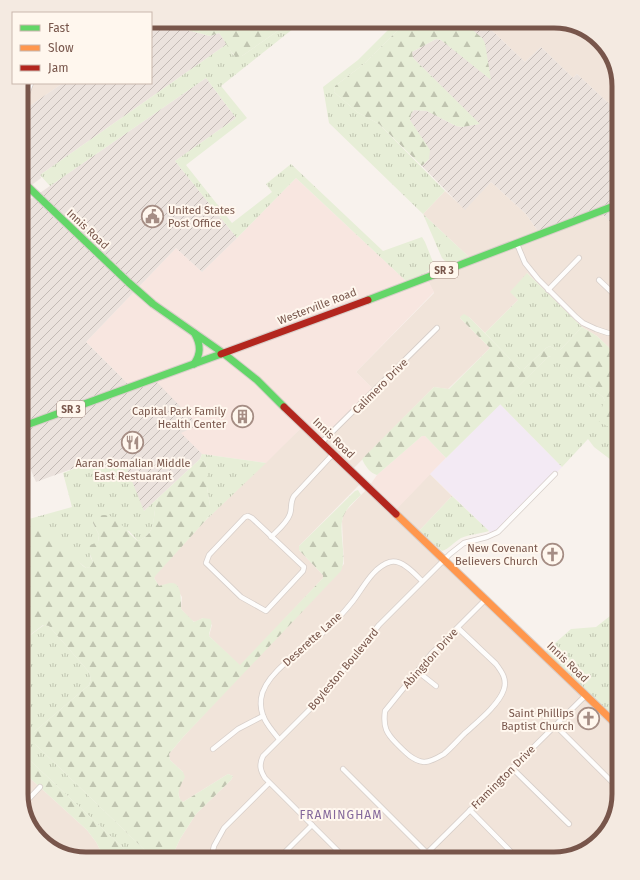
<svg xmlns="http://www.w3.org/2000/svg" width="640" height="880" font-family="'Fira Sans',sans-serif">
	<defs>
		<pattern id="industrial-furrows" width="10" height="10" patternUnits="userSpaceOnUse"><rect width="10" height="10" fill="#ebe2dd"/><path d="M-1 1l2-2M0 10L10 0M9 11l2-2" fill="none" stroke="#c3bab5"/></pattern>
		<pattern id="grass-tufts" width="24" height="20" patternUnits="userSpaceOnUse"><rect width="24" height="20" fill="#e7eed7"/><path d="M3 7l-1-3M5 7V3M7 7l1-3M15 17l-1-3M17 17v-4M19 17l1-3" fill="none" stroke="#c0c4b0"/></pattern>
		<pattern id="forest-firs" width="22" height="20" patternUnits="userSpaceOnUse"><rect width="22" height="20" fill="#e7eed7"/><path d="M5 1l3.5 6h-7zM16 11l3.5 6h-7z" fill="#c0c4b0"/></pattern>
	</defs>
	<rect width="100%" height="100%" fill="#f8f2ed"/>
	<!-- residential -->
	<g fill="#f1e4da">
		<path d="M482,21H558L586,30L610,54L619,86V113L577,74L573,78L541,47L525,62Z"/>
		<path d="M21,83H63L21,112Z"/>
		<path d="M491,182L526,214L540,234L599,211L619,230V357L597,336L582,327L527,273L518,300L485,333L469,317L460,318L490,348L448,389L434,387L351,471L362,482L299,546V550L323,575V578L240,666L209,636L212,625L203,618L195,622L191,620L181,609L182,597L173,583L159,586L154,578L155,575L205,521L303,426L372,388L356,372L434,293L424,273L469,257L423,214L445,191L465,209Z"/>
		<path d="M430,474L452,496L419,531L619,722V794L611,823L586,848L587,850L554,859H171L180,839L196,814L231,780L233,776L228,774L183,802L180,800L178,791L183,772L170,760L169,754L184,736L344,564L342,521L344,513L361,495L368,488L393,512Z"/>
		<path d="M21,770L87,830L96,842L105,859H82L54,850L30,827L21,794Z"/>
	</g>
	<!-- commercial -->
	<g fill="#f8e6e0">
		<path d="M296,178L406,281L424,273L434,292L356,372L372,388L319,442L303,426L266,463L202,454L180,433L197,425L132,388L86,342L176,248L202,272L237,238Z"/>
		<path d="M422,436H425L446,458L393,513L368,488L377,475Z"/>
	</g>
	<!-- industrial -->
	<g fill="url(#industrial-furrows)">
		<path d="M153,21H161L164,24L210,36L219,33L227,44L40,175L41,178L21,193V112L63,83H151V23Z"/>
		<path d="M457,21H482L525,62L541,47L573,78L577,74L619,113V230L599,211L540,234L526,214L491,182L465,210L422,166L429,159L410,120L411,114L414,110L427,111L456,126L462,127L479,124L413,58L412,52L436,39L441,40L491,79L459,21Z"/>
		<path d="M206,78L236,118L175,161L237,238L202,272L176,248L86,342L132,388L154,379L198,425L181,433L202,454L200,459L144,511L103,469L99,459L36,482L21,447V206Z"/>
	</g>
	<!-- education -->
	<path fill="#f3eaf4" d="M500,404L562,467L501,529L493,535L430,474Z"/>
	<!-- grass -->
	<g fill="url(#grass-tufts)">
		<path d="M292,21H303L221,86L247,118L186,165L232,223L272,192L266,184L291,164L383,251L422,237L425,242L433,262C431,274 416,277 406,281L296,178L237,238L175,161L236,118L206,78L50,186L40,175L227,44L233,55L242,56Z"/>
		<path d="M388,21L404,22L402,26L364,64L335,86L334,92L357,112L379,124L445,191L423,214L469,257L450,263L445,261L442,258L423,214L329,123L323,87L358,60L392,26Z"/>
		<path d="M527,273L582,327L560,350H556L550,346L546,348L524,369H520L485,333L518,300L510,292Z"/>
		<path d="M551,356L603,397L605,401L615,430L619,433V466L594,447L588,439L562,467L500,404L548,357Z"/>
		<path d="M202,454L266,463L205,521L210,514V506L207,487V468L204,461L200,459Z"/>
		<path d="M99,459L103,469L124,461L144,511L158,498C151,515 159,533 138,541L129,531L93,523L99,535L98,542L96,544L90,556L93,562L91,567L86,568L29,519L72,507L63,473Z"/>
		<path d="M452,496L489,531C480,534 470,534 461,538C454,542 449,549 442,551L419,531Z"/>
		<path d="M619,603V722L545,652L571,629L596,627L610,616Z"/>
		<path d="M44,625L49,626L89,672L91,679L89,685L34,732L35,744L154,859H135L21,752V642Z"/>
	</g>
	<!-- forest -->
	<g fill="url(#forest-firs)">
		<path d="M161,21H292L242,56L236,57C230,52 224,39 219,33L210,36L164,24Z"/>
		<path d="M403,21H459L467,25L482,38L485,43L491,80L441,40L436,39L412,52L413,58L480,124L462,127L456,126L427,111L414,110L411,114L410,120L430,150L429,159L422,166L379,124L357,112L334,92L335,86L364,64L402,26Z"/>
		<path d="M464,314L469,317L520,369H524L546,348L550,346L556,350H560L582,327L597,336L619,357V433L595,419L605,401L603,397L550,356L548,357L446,458L425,436H422L377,475C370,473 365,466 362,459L434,387L449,389L490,348L460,318L461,316Z"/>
		<path d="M200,459L204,461L207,468V487L210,506V514L205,521L156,575L154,578L159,586C163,585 168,583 172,583C182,583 181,602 181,609L194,622L203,618L210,619C214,624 209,630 209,636L240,665L323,578V575L299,550V546L355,491L358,490L361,495C356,500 348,506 345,513C336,527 348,554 341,571L184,736L169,754L170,760L183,772L185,777C181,785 174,795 183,802L228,774L233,776L231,780L196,814L180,839L171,859H154L35,744L30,737L34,732L89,685L91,679L89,672L49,626L43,625L21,642V512C30,521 40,524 49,532C62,541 72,554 83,566L86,568L90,567L93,562L88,549L90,545L98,542L99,535L93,523L94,518C114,506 125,532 138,541C159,533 151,514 158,498Z"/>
		<path d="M21,752L135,859H105L96,842L87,830L21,770Z"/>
	</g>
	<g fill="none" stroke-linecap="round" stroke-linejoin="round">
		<defs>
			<g id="street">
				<path d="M21,103L27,94L31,83"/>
				<path d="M517,244L525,263L538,279L576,317L583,323L596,329L608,333H619"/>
				<path d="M599,280L619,299"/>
				<path d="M548,290L579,258"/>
				<path d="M322,442L437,328"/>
				<path d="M248,516L252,518L304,567L303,571L266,611L241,597L206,563L209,555L245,517Z"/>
				<path d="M271,537C277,531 287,523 290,514C292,508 290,502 294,496L334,453"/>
				<path d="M458,628L496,664C502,672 507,679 504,689C499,705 476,723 464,734C457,741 451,748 444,754C439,757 431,762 424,762C413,761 404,751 397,744C386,733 383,727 385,711L432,653L485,600"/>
				<path d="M417,671L436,686"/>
				<path d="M555,725L612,782"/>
				<path d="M279,739C269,727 259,716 261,699C264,672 307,648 326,630C336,621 345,611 353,601C363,588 373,567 390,562C402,559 415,574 422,581"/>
				<path d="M213,749L238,729L263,716"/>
				<path d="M512,768L569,824"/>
				<path d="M343,769L433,859"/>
				<path d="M24,804L40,787"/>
				<path d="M470,810L518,859"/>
				<path d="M63,851L67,854"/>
				<path d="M211,859L214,846L224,828L269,783"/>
				<path d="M278,859L312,825"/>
				<path d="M346,859L265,778C260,770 259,765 263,756L318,701L379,625L450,554L464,543L487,537L498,532L555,474"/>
				<path d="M421,859L586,695"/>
			</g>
			<g id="fast">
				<path d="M21,180L128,282L153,304L223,353L257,380L284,407"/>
				<path d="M368,300L619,204"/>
				<path d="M194,364C201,354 201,345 195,334"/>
				<path d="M21,427L221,354"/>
			</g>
			<path id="slow" d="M396,514L619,727"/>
			<g id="jam">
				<path d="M221,354L368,300"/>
				<path d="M284,407L396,514"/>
			</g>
		</defs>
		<!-- street casing -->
		<use href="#street" stroke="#d7cec9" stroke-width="6"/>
		<!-- fast casing -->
		<use href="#fast" stroke="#d8cec9" stroke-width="9"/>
		<!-- slow casing -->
		<use href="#slow" stroke="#d8cec9" stroke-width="9"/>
		<!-- jam casing -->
		<use href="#jam" stroke="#d8cec9" stroke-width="9"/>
		<!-- street -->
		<use href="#street" stroke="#fefdfc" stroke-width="4.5"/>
		<!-- fast -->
		<use href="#fast" stroke="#63d668" stroke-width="7"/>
		<!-- slow -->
		<use href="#slow" stroke="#ff974d" stroke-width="7"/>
		<!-- jam -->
		<use href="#jam" stroke="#b3261e" stroke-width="7"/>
	</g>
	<!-- icons -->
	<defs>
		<symbol id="civic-ring" viewBox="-11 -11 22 22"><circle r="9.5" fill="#fff7ee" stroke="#a58d84" stroke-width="1.5"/><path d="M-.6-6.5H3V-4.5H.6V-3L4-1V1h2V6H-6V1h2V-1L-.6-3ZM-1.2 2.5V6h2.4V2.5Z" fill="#a58d84"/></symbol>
		<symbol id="building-ring" viewBox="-11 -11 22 22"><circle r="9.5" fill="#fff7ee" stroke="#a58d84" stroke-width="1.5"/><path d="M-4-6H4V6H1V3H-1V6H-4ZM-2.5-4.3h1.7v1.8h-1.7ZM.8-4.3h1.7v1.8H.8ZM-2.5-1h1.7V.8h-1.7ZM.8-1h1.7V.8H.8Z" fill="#a58d84"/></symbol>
		<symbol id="restaurant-ring" viewBox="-11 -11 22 22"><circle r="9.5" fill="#fff7ee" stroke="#a58d84" stroke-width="1.5"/><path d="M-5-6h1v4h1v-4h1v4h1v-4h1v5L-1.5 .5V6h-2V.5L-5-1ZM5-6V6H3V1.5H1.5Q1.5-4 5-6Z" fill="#a58d84"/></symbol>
		<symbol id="church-ring" viewBox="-11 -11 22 22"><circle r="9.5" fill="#fff7ee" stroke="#a58d84" stroke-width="1.5"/><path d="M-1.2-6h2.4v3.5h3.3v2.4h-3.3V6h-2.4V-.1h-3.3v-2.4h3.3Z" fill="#a58d84"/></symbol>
	</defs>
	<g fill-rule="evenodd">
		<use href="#civic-ring" x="140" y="204" width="25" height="25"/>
		<use href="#building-ring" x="230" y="404" width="25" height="25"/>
		<use href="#restaurant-ring" x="120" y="430" width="25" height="25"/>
		<use href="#church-ring" x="540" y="542" width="25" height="25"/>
		<use href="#church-ring" x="576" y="706" width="25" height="25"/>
	</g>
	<g text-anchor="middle" stroke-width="4" stroke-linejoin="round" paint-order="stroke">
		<!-- shield labels -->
		<g fill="#fff7ee" stroke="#a0867c" stroke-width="1">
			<rect x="430" y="262" width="28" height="16" rx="3"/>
			<rect x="57" y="401" width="28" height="16" rx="3"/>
		</g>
		<g font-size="10" font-weight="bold" fill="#78564b">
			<text x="444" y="274">SR 3</text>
			<text x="71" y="413">SR 3</text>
		</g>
		<!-- poi labels -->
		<g font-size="11" fill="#78564b" stroke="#fff7ee" text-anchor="end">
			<text x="168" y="214" text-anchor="start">United States<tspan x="168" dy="13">Post Office</tspan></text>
			<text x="226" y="415">Capital Park Family<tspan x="226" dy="13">Health Center</tspan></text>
			<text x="133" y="467" text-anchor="middle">Aaran Somalian Middle<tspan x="133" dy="13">East Restuarant</tspan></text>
			<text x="538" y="552">New Covenant<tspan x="538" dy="13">Believers Church</tspan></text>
			<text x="574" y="717">Saint Phillips<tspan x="574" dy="13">Baptist Church</tspan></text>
		</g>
		<!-- street labels -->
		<g font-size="11" fill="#78564b" stroke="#fff7ee">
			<text transform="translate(88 229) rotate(43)" y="4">Innis Road</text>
			<text transform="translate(317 306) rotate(-21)" y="4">Westerville Road</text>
			<text transform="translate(380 386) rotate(-45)" y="4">Calimero Drive</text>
			<text transform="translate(334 438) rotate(44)" y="4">Innis Road</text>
			<text transform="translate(312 639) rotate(-42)" y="4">Deserette Lane</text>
			<text transform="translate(430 658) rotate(-48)" y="4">Abingdon Drive</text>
			<text transform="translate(568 662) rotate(44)" y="4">Innis Road</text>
			<text transform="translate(343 669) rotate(-50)" y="4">Boyleston Boulevard</text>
			<text transform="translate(503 777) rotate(-45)" y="4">Framington Drive</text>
		</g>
		<!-- neighbourhood labels -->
		<g font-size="12" letter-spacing="1" fill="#84679b" stroke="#fff7ee">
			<text x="341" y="819">FRAMINGHAM</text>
		</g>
	</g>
	<!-- crop -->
	<path d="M0 0H640V880H0ZM86 28H554A58 58 0 0 1 612 86V794A58 58 0 0 1 554 852H86A58 58 0 0 1 28 794V86A58 58 0 0 1 86 28Z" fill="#f4eae1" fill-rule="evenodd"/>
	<path fill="none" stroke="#78564b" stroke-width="5" d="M86 28H554A58 58 0 0 1 612 86V794A58 58 0 0 1 554 852H86A58 58 0 0 1 28 794V86A58 58 0 0 1 86 28Z"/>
	<!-- legend -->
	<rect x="12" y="12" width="140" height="72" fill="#fff7ee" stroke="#c9b7ad"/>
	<rect x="20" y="25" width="20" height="6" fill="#63d668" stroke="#c9b7ad"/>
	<text x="48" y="32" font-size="12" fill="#78564b">Fast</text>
	<rect x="20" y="45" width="20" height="6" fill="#ff974d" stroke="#c9b7ad"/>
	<text x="48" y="52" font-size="12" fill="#78564b">Slow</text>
	<rect x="20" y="65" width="20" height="6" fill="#b3261e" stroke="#c9b7ad"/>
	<text x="48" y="72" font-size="12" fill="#78564b">Jam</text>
</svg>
